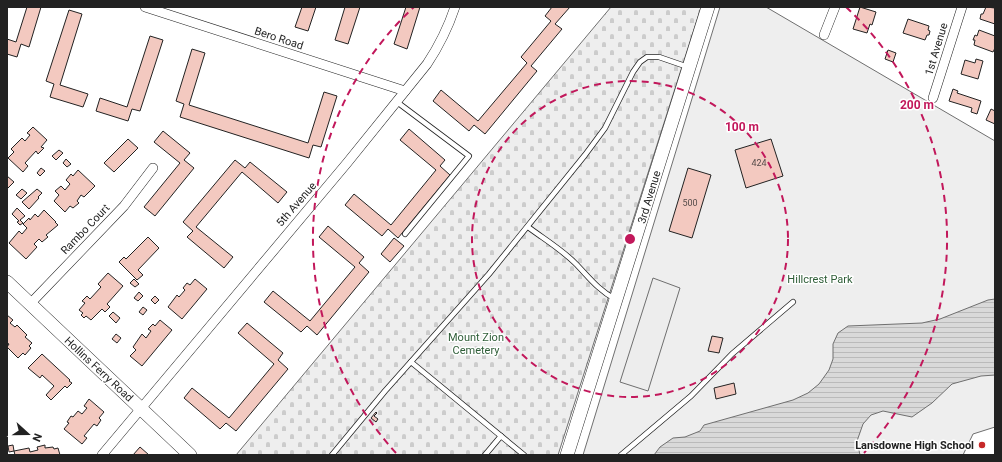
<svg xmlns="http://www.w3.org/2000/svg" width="1002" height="462" font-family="Roboto,sans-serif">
	<defs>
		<pattern id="cemetery-stones" width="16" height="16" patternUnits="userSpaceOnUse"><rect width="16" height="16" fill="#eee"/><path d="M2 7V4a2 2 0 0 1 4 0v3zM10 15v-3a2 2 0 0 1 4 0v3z" fill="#ccc"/></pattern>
		<pattern id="water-rules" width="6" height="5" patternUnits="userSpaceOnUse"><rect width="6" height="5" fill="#d9d9d9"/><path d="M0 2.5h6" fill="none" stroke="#bababa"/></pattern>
	</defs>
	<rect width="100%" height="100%" fill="#fff"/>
	<!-- green -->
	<path fill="#eee" stroke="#6f6f6f" d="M720,7H766L995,141V427L973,434L963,455H583Z"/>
	<!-- cemetery -->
	<path fill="url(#cemetery-stones)" stroke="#6f6f6f" d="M611,7H701L558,455H236Z"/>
	<!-- parking -->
	<path fill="#ededed" stroke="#6f6f6f" d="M653,278L680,288L648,391L620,382Z"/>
	<!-- water -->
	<path fill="url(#water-rules)" stroke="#6f6f6f" d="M995,299V375L981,376L952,384L932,403L912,417L883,411L871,415L863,424L857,441L860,455H654L660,447L673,438L685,437L700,431L704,425L793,400L808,393L819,384L829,370L833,359V344L838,333L848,326L922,323L940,319L988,300Z"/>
	<!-- building -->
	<g fill="#f3c9c0" stroke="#222">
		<path d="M27,7H41L29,47L21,44L17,57L7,54V39L16,42Z"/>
		<path d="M302,7H316L308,31L295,27Z"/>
		<path d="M345,7H360L348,44L335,40Z"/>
		<path d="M406,7H420L407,49L394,44Z"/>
		<path d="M552,7H570L555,24L562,29L531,66L537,71L485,134L474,125L469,131L433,101L441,90L478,121L527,63L521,57L551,21L545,16Z"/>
		<path d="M860,7L876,12L872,25L870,24L867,33L853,29Z"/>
		<path d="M986,7L995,8V24L980,19L981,14H983Z"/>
		<path d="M69,10L82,14L60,85L88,94L83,107L50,97L54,84L46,81Z"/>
		<path d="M908,19L929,26L928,30L930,31L929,35H927L925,40L903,33Z"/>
		<path d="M979,30L995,36V48L993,52L974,45L975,40H973L975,35L977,36Z"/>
		<path d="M150,36L163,40L140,111L132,109L128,121L96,111L100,98L127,107Z"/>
		<path d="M192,49L205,53L189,105L308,143L324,92L337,96L321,147L313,145L309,158L180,117L184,104L176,101Z"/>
		<path d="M888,50L896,53L893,62L885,59Z"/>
		<path d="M976,59L983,61L978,79L961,74L965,60L975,63Z"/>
		<path d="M953,89L958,91L957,93L981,101L977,114L971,112L972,108L949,101Z"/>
		<path d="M991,109L995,111V124L986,120Z"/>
		<path d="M33,127L47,140L41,147L44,148L38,154L36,151L25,163L28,166L23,172L8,158L14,152L11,149L22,138L25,141L30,135L27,133Z"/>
		<path d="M409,129L445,160L440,166L450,175L398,238L388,229L382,236L345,205L354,194L391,225L436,170L400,140Z"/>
		<path d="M163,131L190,153L184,160L194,168L155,216L144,207L180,163L154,142Z"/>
		<path d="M128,139L138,148L114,172L104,163Z"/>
		<path d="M771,139L783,176L746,188L735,150Z"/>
		<path d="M59,150L63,153L56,160L52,156Z"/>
		<path d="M66,159L71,164L67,167L63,163Z"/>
		<path d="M235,160L245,168L250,162L287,192L278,203L242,172L196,227L233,257L224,268L187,237L193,231L183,222Z"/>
		<path d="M41,168L45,171L40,176L37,173Z"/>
		<path d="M688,168L711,175L692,238L669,231Z"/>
		<path d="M78,170L95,186L84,197L81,195L77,201L79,203L73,208L70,206L65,212L54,201L59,195L55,191L61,186L65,190L70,184L66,180L71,174L73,176Z"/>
		<path d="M7,176L14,182L8,188L7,187Z"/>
		<path d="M22,189L27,193L21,199L16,195Z"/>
		<path d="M37,189L42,193L38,197L39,198L29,209L22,202Z"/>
		<path d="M17,208L25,216L20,220L23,223L20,225L17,222L19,221L12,214Z"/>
		<path d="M44,210L56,222H55L58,225L46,235L48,237L42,242L39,239L34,244L37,247L26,259L9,243L19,231L22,234L27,228L23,224L29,218L30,220L35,214L38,217Z"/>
		<path d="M328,226L364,257L359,263L369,272L317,335L307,326L301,332L264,302L273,291L310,321L355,267L319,237Z"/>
		<path d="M148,237L159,248L138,270L143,275L137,280L119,262L124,257L126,259Z"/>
		<path d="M394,238L404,246L390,262L381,254Z"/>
		<path d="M108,273L123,286L107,304L110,307L105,312L102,309L91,320L86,316L84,318L81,315L83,313L79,310L85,303L82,301L87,296L90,299L101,287L98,284Z"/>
		<path d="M134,279L139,284L135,287L130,283Z"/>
		<path d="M195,279L207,289L182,319L168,307L177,295L179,297L185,290L183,288L187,283L190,285Z"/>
		<path d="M139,292L143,296L138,301L134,298Z"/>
		<path d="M155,296L159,300L155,304L151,300Z"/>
		<path d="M143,307L147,310L143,315L139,312Z"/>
		<path d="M113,312L120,318L116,323L109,316Z"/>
		<path d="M7,315L13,320L10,323L15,327L17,325L27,335L25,337L32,343L29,346L31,348L25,355L23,353L18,358L7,347L9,344L7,343Z"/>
		<path d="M160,320L172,330L142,366L130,356L136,350L133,347L142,334L146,338L151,331L148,329L153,324L155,326Z"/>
		<path d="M247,323L283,353L278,360L288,369L236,431L226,423L220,429L184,398L192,388L229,418L274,364L238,333Z"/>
		<path d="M116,334L121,338L117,343L112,339Z"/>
		<path d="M712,336L723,338L719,353L708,351Z"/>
		<path d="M42,354L70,380L69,381L72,383L67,388L65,386L51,400L46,395L54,386L42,375L40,378L28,368Z"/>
		<path d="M734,383L736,394L716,399L714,388Z"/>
		<path d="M89,399L104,412L99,418L101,420L97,426L94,424L84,436L87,438L82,444L64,429L69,423L67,422L71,416L73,417L78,411L82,414L87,408L84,406Z"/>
		<path d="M376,412L377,413L374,416L378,419L376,422L371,418Z"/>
		<path d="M13,445L14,451L9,452L8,446Z"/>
		<path d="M45,445V448L53,447L54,449L58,448L60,455H13H15L14,451L29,448L30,452L38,450L37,447Z"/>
		<path d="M140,447L149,455H133Z"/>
	</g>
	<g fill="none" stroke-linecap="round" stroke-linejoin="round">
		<defs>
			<g id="lane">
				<path d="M397,102L469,156L405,234"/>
				<path d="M528,227C544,239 561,249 575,263C588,276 598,290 615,299"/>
				<path d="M411,362L524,455"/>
				<path d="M332,455L385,391L489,274L585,155L605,128L633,72L640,62L647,57H659L688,67"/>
				<path d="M485,455L501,436"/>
				<path d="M621,455L691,396L732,354L793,302"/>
			</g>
			<g id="street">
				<path d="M145,7L405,91"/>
				<path d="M824,35L835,7"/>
				<path d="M933,98L962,7"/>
				<path d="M30,304L124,206L153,168"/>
				<path d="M102,455L347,163L427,64C439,46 448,28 455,7"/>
			</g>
			<g id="secondary">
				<path d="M7,282L190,455"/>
				<path d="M567,455L708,7"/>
			</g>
		</defs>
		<!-- lane casing -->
		<use href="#lane" stroke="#222" stroke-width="6"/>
		<!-- street casing -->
		<use href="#street" stroke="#222" stroke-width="10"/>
		<!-- secondary casing -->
		<use href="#secondary" stroke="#222" stroke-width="14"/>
		<!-- lane -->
		<use href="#lane" stroke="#fff" stroke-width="4.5"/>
		<!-- street -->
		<use href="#street" stroke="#fff" stroke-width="9"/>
		<!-- secondary -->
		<use href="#secondary" stroke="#fff" stroke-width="13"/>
	</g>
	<!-- distance rings -->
	<g fill="none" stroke="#c2185b" stroke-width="2" stroke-dasharray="7 5">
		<circle cx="630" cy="239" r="158"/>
		<path d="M396 453A317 317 0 0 1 414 7M846 7A317 317 0 0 1 864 453"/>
	</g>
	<!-- markers -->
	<circle fill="#c62828" stroke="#fff" stroke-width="1.5" cx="982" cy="445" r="4"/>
	<g text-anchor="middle" stroke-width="3" stroke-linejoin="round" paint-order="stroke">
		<!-- number labels -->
		<g font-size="9" fill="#564c4a">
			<text x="759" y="166">424</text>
			<text x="690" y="206">500</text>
		</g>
		<!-- street labels -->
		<g font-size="11" fill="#222" stroke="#fff">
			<text transform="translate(279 38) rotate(18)" y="4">Bero Road</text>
			<text transform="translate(936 49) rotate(-73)" y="4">1st Avenue</text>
			<text transform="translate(649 197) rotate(-73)" y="4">3rd Avenue</text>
			<text transform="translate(296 204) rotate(-49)" y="4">5th Avenue</text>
			<text transform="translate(85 229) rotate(-46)" y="4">Rambo Court</text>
			<text transform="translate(99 369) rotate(43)" y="4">Hollins Ferry Road</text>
		</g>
		<!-- park labels -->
		<g font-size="11" fill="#2f5e38" stroke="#fff">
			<text x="820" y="283">Hillcrest Park</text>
			<text x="476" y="341">Mount Zion<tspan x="476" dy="13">Cemetery</tspan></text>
		</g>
		<!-- poi labels -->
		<g font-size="11" font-weight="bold" fill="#222" stroke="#fff" text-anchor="end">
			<text x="974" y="449">Lansdowne High School</text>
		</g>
	</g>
	<circle cx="630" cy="239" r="6" fill="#c2185b" stroke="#fff" stroke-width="2"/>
	<g font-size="12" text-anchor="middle" font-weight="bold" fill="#c2185b" stroke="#fff" stroke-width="3" stroke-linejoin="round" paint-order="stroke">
		<text x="917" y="109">200 m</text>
		<text x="742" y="131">100 m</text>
	</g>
	<!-- border -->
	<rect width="1002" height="462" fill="none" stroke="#222222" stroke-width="16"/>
	<!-- north arrow -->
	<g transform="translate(28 434) rotate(111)" stroke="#ffffff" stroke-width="3" paint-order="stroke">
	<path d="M0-3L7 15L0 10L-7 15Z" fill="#222222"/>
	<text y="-6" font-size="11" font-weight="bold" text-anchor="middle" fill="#222222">N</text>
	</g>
</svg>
